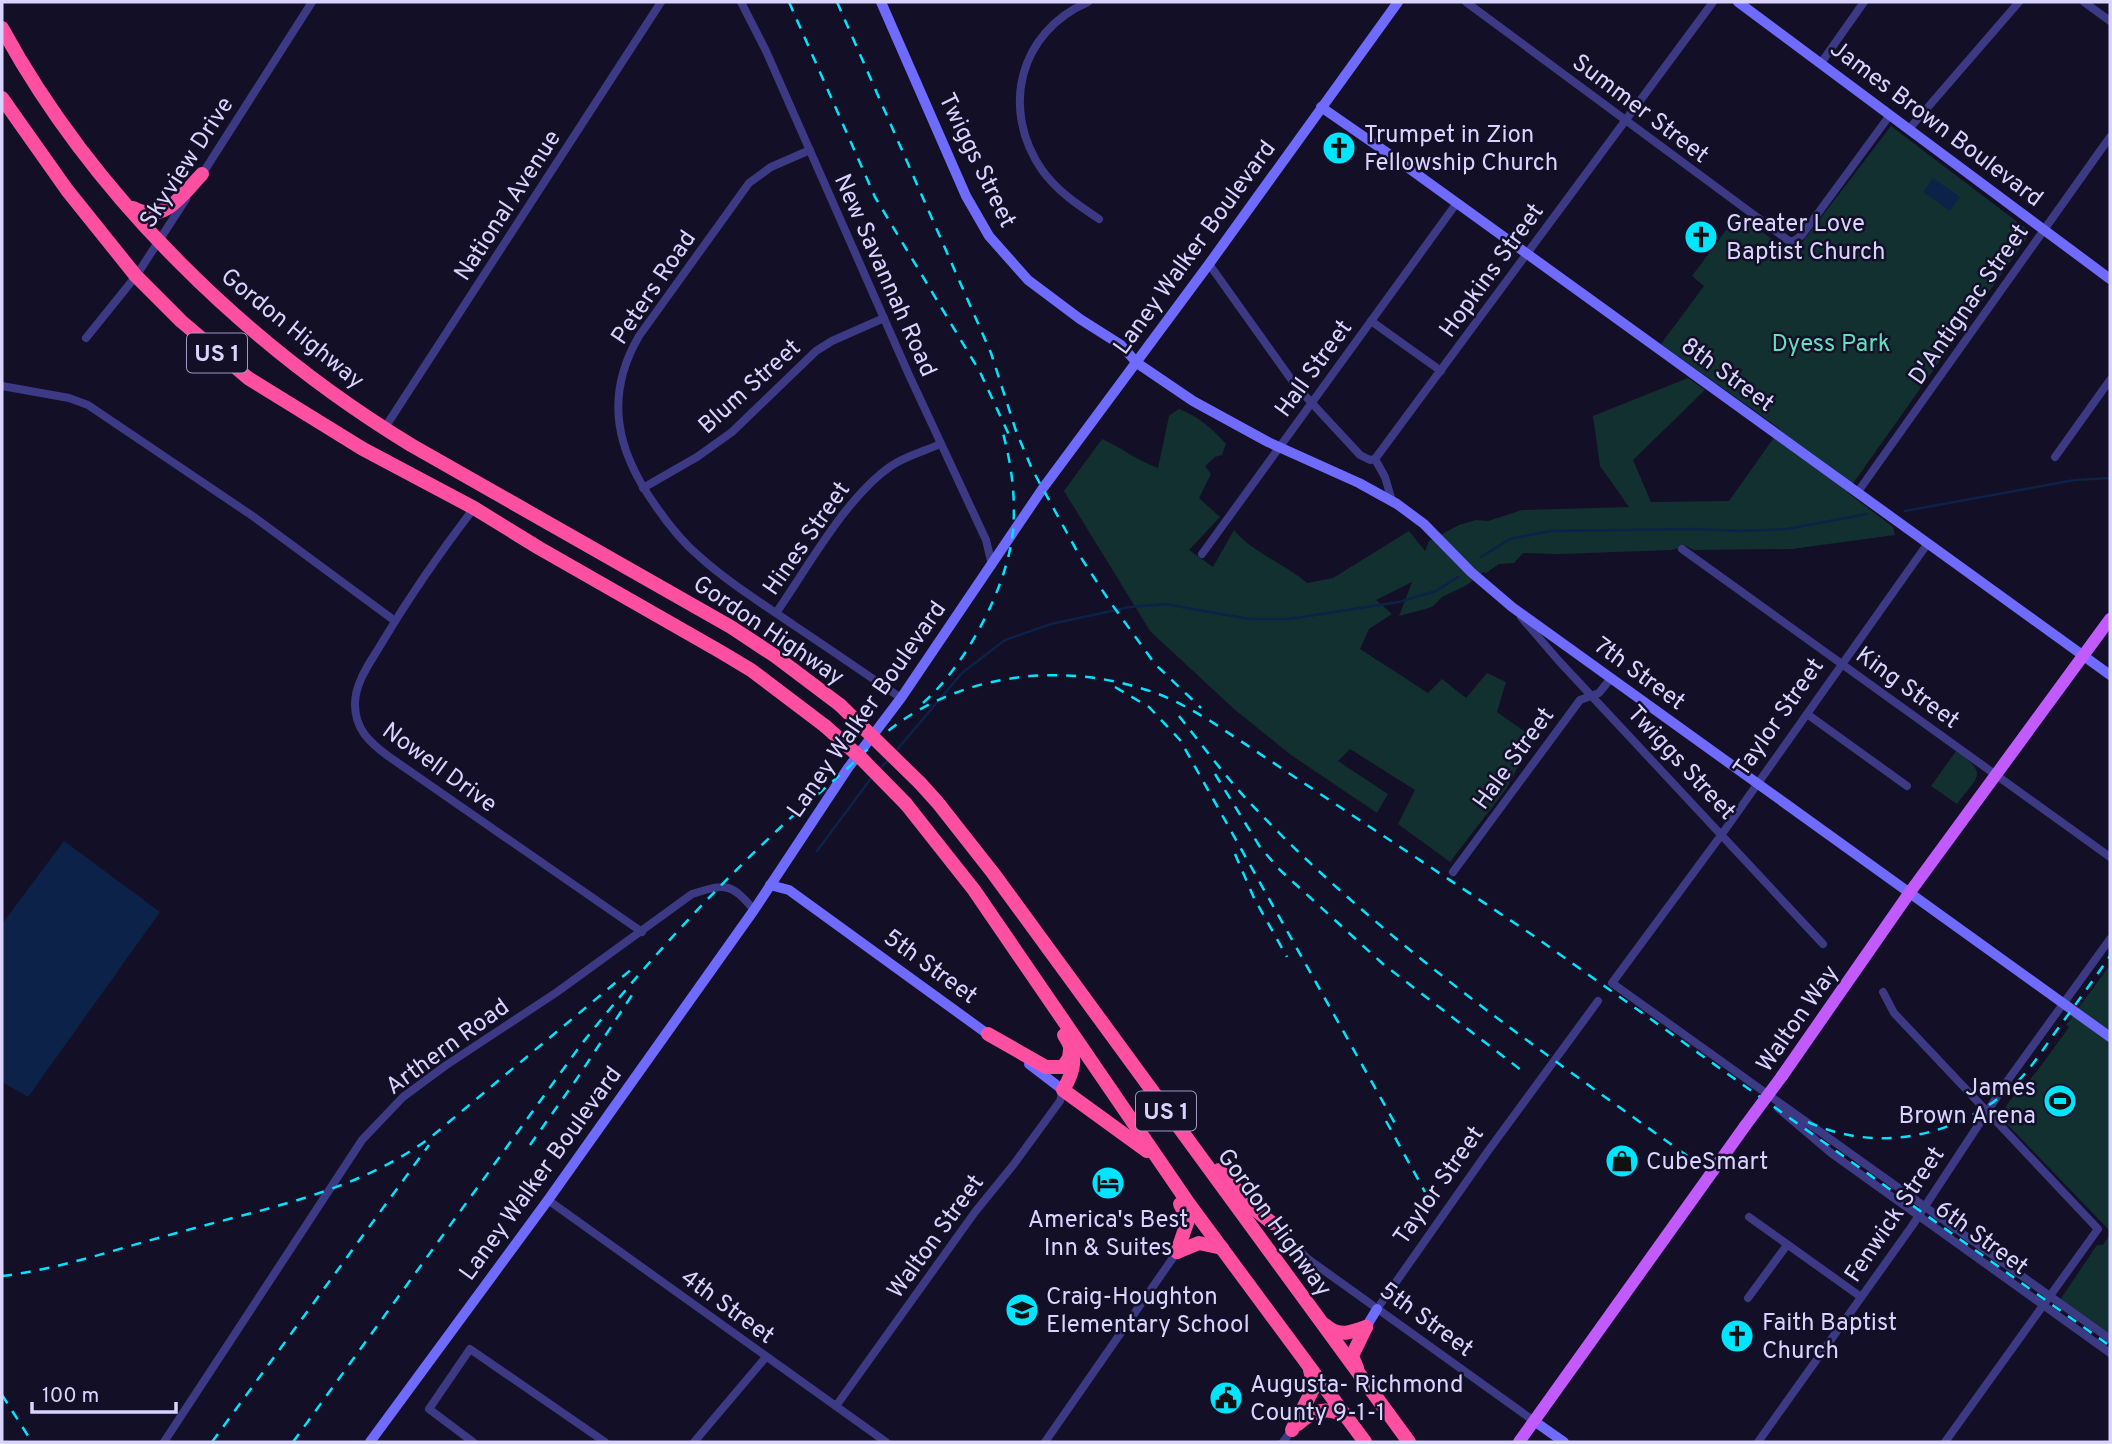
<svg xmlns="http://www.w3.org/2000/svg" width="2112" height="1444" font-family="Overpass,sans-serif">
	<rect width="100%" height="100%" fill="#130f26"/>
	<!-- green -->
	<g fill="#12302f">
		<path d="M1891,126L2028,230L2027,238L1847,492L1893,527L1895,535L1792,549L1694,550L1686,546L1672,550L1559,554L1523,553L1514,563L1499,564L1486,573L1483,572L1467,585L1442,597L1432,607L1399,616L1412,582L1376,600L1392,614L1369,629L1360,649L1428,693L1442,679L1466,698L1487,673L1506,682L1497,712L1534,738L1506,789L1450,862L1398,824L1415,790L1350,749L1338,761L1388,794L1377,813L1291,755L1234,709L1150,631L1064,491L1102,439C1122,448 1138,461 1158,468L1169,416L1179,409C1198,416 1213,429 1226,444L1222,455L1215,457L1205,466L1211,474L1199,498L1220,517L1189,550L1213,567L1234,530C1253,553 1284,563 1307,583L1333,578L1409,531L1425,551L1429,541L1459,525L1476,520L1488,521L1522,510L1629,507L1600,466L1593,416L1688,378L1705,390L1633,460L1651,502L1729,501L1780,429L1661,344L1704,286L1692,276L1738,214L1784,248L1791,251L1797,249Z"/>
		<path d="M1956,751C1989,774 1978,776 1957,804L1931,786Z"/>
		<path d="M2110,965V1231L2004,1121L2002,1116C2007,1098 2025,1087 2036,1072C2047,1058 2058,1042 2069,1027L2066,1025Z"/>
		<path d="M2110,1234V1337L2060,1300L2097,1245H2103Z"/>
	</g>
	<!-- water -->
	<g fill="#0c2248">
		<path d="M1933,178L1960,197L1950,211L1923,192Z"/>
		<path d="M64,841L160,912L28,1097L2,1082V924Z"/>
	</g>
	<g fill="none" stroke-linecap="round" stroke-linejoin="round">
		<!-- stream -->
		<g stroke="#0c2248" stroke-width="2.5">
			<path d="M1905,511L2075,480L2110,478"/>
			<path d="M1481,557L1510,539L1550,531L1697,529L1741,531L1787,529L1867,514"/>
			<path d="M895,752L962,673L1005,640L1051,624L1130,607L1165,604L1249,619H1289L1399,602L1436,591L1458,577"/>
			<path d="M879,770L889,759"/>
			<path d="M817,851L872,777"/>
		</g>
		<!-- street -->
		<g stroke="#3d3a85" stroke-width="8">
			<path d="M741,2L766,51L909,375L986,540L992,565"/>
			<path d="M1088,2C1019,32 1000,109 1042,170C1057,191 1078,205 1099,219"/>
			<path d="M1466,2L1789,241H1794L1802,235L1890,115"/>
			<path d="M2084,2L2110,21"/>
			<path d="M1821,63L1864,2"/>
			<path d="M1909,129L2019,2"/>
			<path d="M810,150L771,167L749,183L639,336C604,396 616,450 655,505C668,524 682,542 700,557C729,583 763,604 795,626C831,650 866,674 901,698"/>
			<path d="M201,176L312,2"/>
			<path d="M1209,264L1296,386L1360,455L1370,460L1375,459L1385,477L1392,501"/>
			<path d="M1371,321L1441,371"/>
			<path d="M86,338L136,276L186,199"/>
			<path d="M2,386L69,398L88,405L254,517L395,621"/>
			<path d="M384,429L661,2"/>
			<path d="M2055,457L2110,380"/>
			<path d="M1375,459L1713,2"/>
			<path d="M643,488L697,457L732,432L816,351L832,341L884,318"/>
			<path d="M1857,493L2110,137"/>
			<path d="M474,508C441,551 411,594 383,641C372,660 355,681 355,704C355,729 369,742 388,756L642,932"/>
			<path d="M1928,543L1722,834L1612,983L2110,1339"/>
			<path d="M1682,549L2110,857"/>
			<path d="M1202,554L1456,204"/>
			<path d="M776,613C808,567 846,497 891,466C905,456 925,451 940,444"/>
			<path d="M1521,617L1558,660L1823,944"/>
			<path d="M1807,714L1907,786"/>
			<path d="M1453,872L1580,700L1599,693L1611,678"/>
			<path d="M1883,992L1894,1013L2098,1229L1945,1442"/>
			<path d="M1778,1108L1831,1153L2110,1353"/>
			<path d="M548,1200L886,1442"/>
			<path d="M1749,1217L1861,1297"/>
			<path d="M1272,1223L1308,1259L1534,1421"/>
			<path d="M1748,1298L1787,1245"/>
			<path d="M1377,1309L1488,1151L1598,1001"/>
			<path d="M836,1406L975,1212L1014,1164L1060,1101L1063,1090"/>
			<path d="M164,1442L362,1140L403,1097L445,1066L557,992L692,894C726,883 731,883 754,910"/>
			<path d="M473,1442L429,1409L470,1349L605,1442"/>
			<path d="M694,1442L766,1357"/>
			<path d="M1045,1442L1177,1252"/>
			<path d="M1283,1442L1292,1430"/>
			<path d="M1758,1442L1912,1226L2008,1080L2110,939"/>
		</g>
		<!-- secondary -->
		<g stroke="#6f6bff" stroke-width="10">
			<path d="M881,2L966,196L989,236L1028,280L1080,319L1121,345L1137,363L1193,401L1268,442L1359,483L1397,504L1424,524L1471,572L1512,607L2110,1037"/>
			<path d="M1738,2L2110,279"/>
			<path d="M1321,107L1389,154L2110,675"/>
			<path d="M770,885L789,890L993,1038"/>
			<path d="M1029,1064L1063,1090"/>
			<path d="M1366,1327L1377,1309"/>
			<path d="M1534,1421L1564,1442"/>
			<path d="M370,1442L548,1200L754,910L848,768L901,698L1043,488L1209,264L1398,2"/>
		</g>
		<!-- primary -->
		<g stroke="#c25bff" stroke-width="12">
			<path d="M1782,1076L1910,892L2110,619"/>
			<path d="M1519,1442L1745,1126"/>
		</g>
		<!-- highway -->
		<g stroke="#ff4fa3" stroke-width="14">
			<path d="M2,28C94,197 247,345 411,445L731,627L775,656L840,705"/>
			<path d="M2,98L67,190L136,276L181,321L248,378L363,449L474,508L539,548L721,652L751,670L825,726"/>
			<path d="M133,208C164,225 182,195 202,174"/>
			<path d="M920,783L938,803L993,873L1409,1442"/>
			<path d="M906,804L974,890L1189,1204L1365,1442"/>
			<path d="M988,1034L1046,1067H1063L1069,1058L1070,1050"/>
			<path d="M1064,1035C1077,1055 1076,1069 1063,1090L1147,1151"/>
			<path d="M1219,1170L1252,1207L1272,1223"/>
			<path d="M1177,1252L1188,1220L1180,1204"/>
			<path d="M1177,1252L1199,1243L1222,1248"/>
			<path d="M1325,1325C1339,1338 1350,1332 1366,1327"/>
			<path d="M1357,1368L1352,1356L1366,1327"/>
			<path d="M1298,1424C1314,1410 1326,1406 1345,1416"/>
			<path d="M1292,1430L1314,1387L1310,1370"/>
		</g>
		<!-- rail -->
		<g stroke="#00e5ff" stroke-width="2.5" stroke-dasharray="10 9" stroke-linecap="butt">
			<path d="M789,2L875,197L980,372L1009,435"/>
			<path d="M837,2L991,353L1016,431L1032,469L1078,553L1108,599L1155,664L1201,708"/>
			<path d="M1115,687L1149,707L1180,740L1397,1127"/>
			<path d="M923,703C966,665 1007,588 1013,531C1016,494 1011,461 1001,426"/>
			<path d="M1179,716C1202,745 1225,776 1250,803C1382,943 1542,1051 1697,1163"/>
			<path d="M1215,774L1260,847L1280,870L1383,964L1521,1070"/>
			<path d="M1235,854L1254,898L1287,957"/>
			<path d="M1386,1121L1425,1192"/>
			<path d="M1808,1122C1877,1154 1960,1137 2015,1084C2030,1070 2042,1051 2054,1034C2073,1008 2092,982 2110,956"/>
			<path d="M530,1145L576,1080L634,992"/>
			<path d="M2,1276C60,1269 116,1249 173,1234C261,1209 356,1193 431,1137L633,968"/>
			<path d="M2,1395L32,1442"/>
			<path d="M212,1442L429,1145"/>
			<path d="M293,1442L580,1046C643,966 711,892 785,823C806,804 828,786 849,767C862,755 874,742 888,731C958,675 1056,662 1140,688C1166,695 1189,708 1212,722L1534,936L2110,1346"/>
		</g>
		<!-- primary-bridge -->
		<path stroke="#c25bff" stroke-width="12" d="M1745,1126L1782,1076"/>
		<!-- highway-bridge -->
		<g stroke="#ff4fa3" stroke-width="14">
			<path d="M840,705L920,783"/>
			<path d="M825,726L861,758L906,804"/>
		</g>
	</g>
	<!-- icons -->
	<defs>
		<symbol id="church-disc" viewBox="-11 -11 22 22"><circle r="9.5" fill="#00e5ff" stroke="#130f26"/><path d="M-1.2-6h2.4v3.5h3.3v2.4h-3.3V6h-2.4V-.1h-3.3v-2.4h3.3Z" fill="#111"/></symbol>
		<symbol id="stadium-disc" viewBox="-11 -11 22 22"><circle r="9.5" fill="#00e5ff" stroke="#130f26"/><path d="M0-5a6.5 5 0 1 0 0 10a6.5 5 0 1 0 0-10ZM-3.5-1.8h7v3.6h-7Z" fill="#111"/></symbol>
		<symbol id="shop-disc" viewBox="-11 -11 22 22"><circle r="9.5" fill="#00e5ff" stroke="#130f26"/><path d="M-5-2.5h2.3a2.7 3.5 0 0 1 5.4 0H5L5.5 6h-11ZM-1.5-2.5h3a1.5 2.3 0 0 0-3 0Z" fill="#111"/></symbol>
		<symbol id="hotel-disc" viewBox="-11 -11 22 22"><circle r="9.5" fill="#00e5ff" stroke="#130f26"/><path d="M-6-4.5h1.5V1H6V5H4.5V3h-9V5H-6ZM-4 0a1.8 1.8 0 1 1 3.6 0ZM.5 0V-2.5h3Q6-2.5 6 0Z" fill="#111"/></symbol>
		<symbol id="school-disc" viewBox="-11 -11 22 22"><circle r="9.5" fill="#00e5ff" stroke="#130f26"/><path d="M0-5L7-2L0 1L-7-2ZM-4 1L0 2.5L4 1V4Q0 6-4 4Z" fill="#111"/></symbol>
		<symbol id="civic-disc" viewBox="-11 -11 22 22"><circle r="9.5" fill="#00e5ff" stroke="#130f26"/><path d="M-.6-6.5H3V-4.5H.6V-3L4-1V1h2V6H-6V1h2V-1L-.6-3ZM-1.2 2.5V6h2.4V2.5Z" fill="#111"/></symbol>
	</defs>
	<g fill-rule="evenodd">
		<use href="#church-disc" x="1320" y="129" width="38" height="38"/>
		<use href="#church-disc" x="1682" y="218" width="38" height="38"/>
		<use href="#stadium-disc" x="2041" y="1082" width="38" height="38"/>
		<use href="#shop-disc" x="1603" y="1142" width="38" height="38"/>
		<use href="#hotel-disc" x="1089" y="1164" width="38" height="38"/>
		<use href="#school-disc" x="1003" y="1291" width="38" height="38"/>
		<use href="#church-disc" x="1718" y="1317" width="38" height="38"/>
		<use href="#civic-disc" x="1207" y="1379" width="38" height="38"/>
	</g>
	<g text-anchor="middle" stroke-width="5" stroke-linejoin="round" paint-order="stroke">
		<!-- shield labels -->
		<g fill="#130f26" stroke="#9e99be" stroke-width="2">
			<rect x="187" y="333.5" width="60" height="39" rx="5"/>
			<rect x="1136" y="1091.5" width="60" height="39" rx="5"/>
		</g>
		<g font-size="23" font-weight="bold" fill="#d9d4ff">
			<text x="217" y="361">US 1</text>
			<text x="1166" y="1119">US 1</text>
		</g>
		<!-- street labels -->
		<g font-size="24" fill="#d9d4ff" stroke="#130f26">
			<text transform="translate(1641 108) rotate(37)" y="8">Summer Street</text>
			<text transform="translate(1937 123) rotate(37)" y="8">James Brown Boulevard</text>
			<text transform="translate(978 160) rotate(64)" y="8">Twiggs Street</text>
			<text transform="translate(186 162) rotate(-57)" y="8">Skyview Drive</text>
			<text transform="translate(507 205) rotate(-57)" y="8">National Avenue</text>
			<text transform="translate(1194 247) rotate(-54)" y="8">Laney Walker Boulevard</text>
			<text transform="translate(1491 270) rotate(-54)" y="8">Hopkins Street</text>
			<text transform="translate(886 275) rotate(66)" y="8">New Savannah Road</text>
			<text transform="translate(653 287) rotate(-56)" y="8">Peters Road</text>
			<text transform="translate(1968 304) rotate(-55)" y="8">D'Antignac Street</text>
			<text transform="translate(293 328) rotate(39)" y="8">Gordon Highway</text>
			<text transform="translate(1313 368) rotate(-54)" y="8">Hall Street</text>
			<text transform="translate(1728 374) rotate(36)" y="8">8th Street</text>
			<text transform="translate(749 386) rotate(-42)" y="8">Blum Street</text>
			<text transform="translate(806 538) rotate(-55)" y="8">Hines Street</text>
			<text transform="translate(769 630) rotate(34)" y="8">Gordon Highway</text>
			<text transform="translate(1640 673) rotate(36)" y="8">7th Street</text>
			<text transform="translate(1908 687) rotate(36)" y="8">King Street</text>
			<text transform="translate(866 709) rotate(-55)" y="8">Laney Walker Boulevard</text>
			<text transform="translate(1778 717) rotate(-55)" y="8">Taylor Street</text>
			<text transform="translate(1513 758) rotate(-54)" y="8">Hale Street</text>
			<text transform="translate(1682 762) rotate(47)" y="8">Twiggs Street</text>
			<text transform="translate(440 767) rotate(36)" y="8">Nowell Drive</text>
			<text transform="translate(931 966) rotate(36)" y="8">5th Street</text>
			<text transform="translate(1797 1018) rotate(-55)" y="8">Walton Way</text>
			<text transform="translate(447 1046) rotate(-36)" y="8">Arthern Road</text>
			<text transform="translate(540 1173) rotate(-54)" y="8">Laney Walker Boulevard</text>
			<text transform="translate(1438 1185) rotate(-55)" y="8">Taylor Street</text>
			<text transform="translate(1894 1214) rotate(-56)" y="8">Fenwick Street</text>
			<text transform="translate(1275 1222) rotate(54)" y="8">Gordon Highway</text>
			<text transform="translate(935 1236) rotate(-54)" y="8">Walton Street</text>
			<text transform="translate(1982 1237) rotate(36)" y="8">6th Street</text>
			<text transform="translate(728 1306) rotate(36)" y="8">4th Street</text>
			<text transform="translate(1427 1319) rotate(36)" y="8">5th Street</text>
		</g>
		<!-- poi labels -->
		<g font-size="24" fill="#d9d4ff" stroke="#130f26" text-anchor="start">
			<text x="1364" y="142">Trumpet in Zion<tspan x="1364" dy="28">Fellowship Church</tspan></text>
			<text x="1726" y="231">Greater Love<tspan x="1726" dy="28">Baptist Church</tspan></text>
			<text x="2036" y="1095" text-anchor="end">James<tspan x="2036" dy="28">Brown Arena</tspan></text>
			<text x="1646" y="1169">CubeSmart</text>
			<text x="1108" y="1227" text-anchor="middle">America's Best<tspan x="1108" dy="28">Inn &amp; Suites</tspan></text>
			<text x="1046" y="1304">Craig-Houghton<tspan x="1046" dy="28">Elementary School</tspan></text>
			<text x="1762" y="1330">Faith Baptist<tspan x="1762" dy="28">Church</tspan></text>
			<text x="1250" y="1392">Augusta- Richmond<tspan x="1250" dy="28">County 9-1-1</tspan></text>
		</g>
		<!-- park labels -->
		<g font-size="24" fill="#5fe0c0" stroke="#130f26">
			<text x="1831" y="351">Dyess Park</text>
		</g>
	</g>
	<!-- border -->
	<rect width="2112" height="1444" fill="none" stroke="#d9d4ff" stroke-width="7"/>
	<!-- scale -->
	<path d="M32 1402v10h144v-10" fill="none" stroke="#d9d4ff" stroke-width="3.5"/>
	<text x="42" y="1402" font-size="21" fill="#d9d4ff" stroke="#130f26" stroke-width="5" paint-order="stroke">100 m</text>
</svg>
